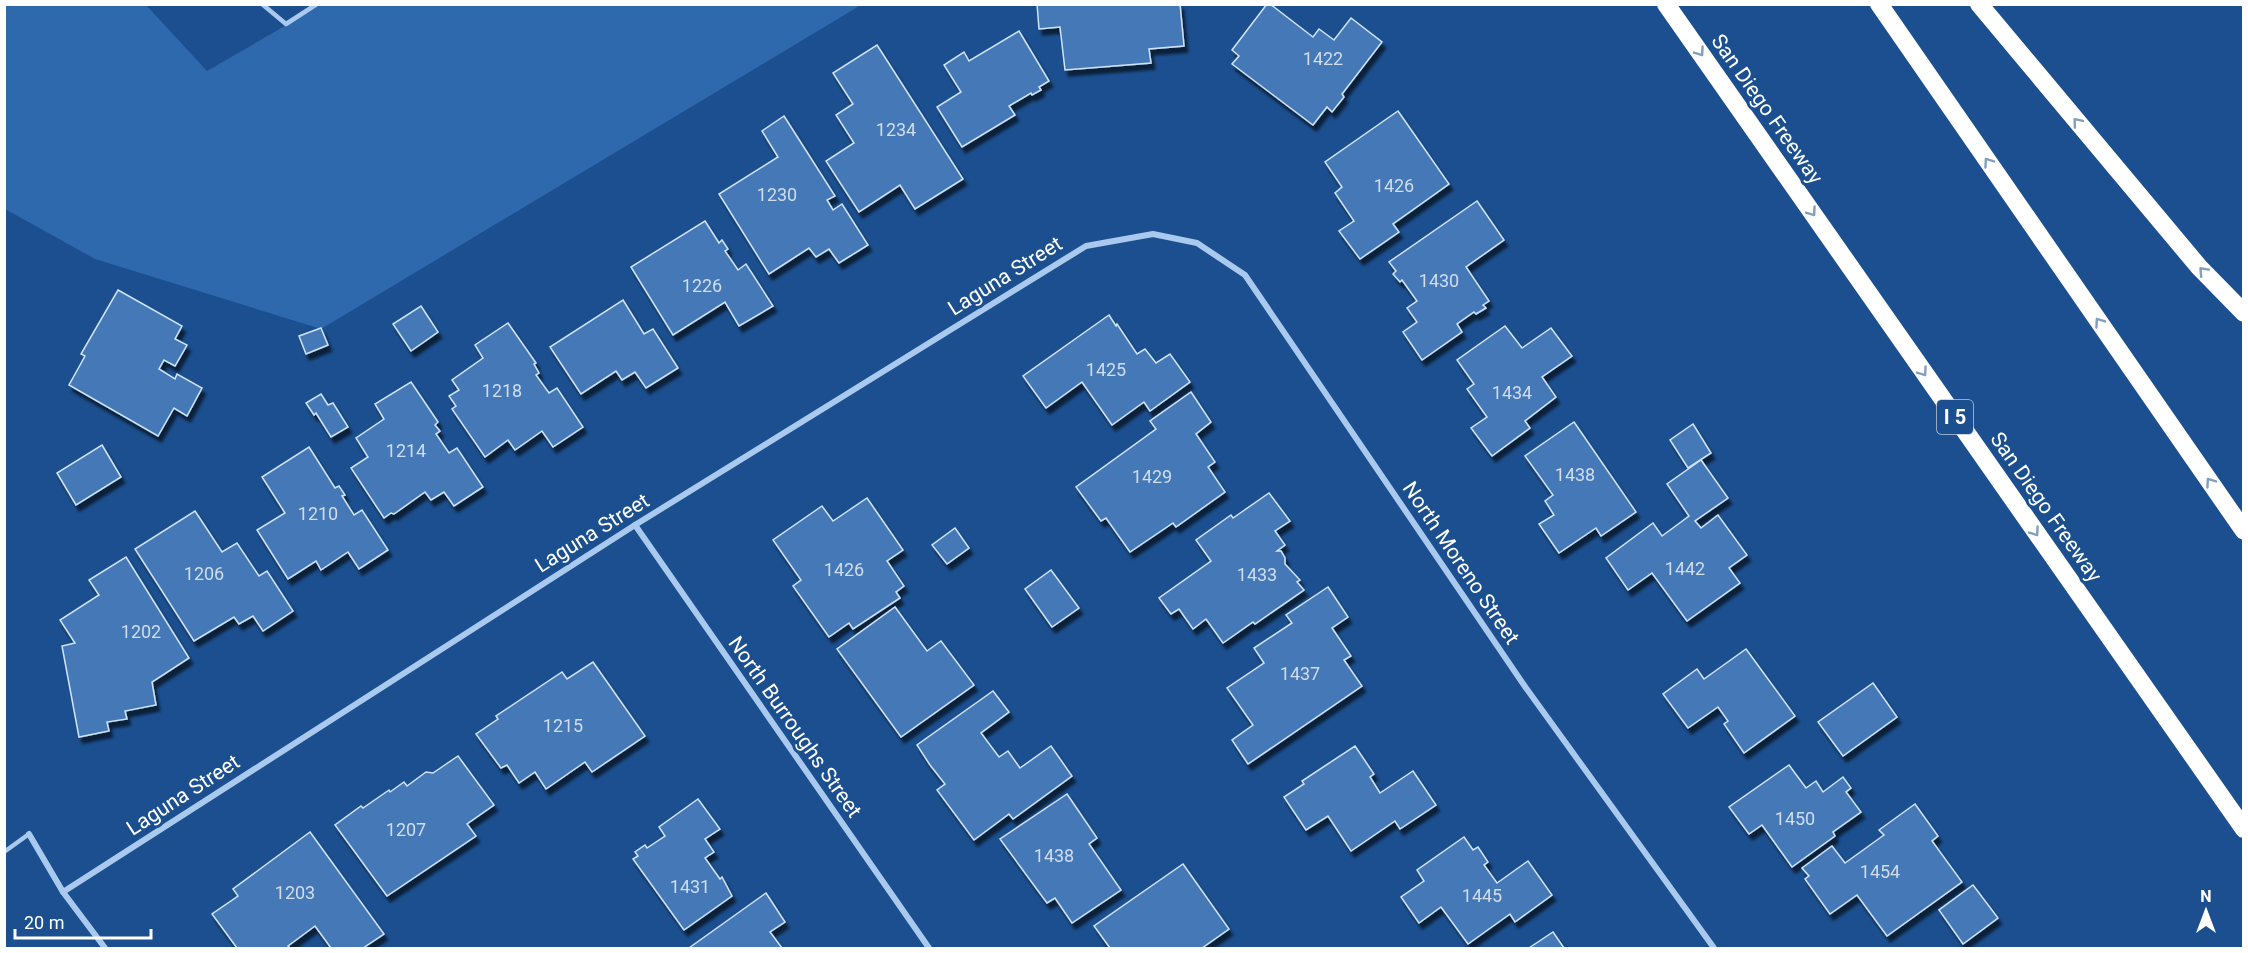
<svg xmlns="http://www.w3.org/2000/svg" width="2248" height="953" font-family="Roboto,sans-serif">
	<defs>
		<filter id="shadow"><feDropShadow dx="3.5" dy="6" stdDeviation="1.5" flood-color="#0009"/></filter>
	</defs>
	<rect width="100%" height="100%" fill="#1b4f8f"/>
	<!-- green -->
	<path fill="#2e69ad" d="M5,5H146L207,71L321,5H861L321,329L95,259L5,209Z"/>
	<!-- building -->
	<g fill="#4478b7" stroke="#cfe3fa" stroke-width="1.5" filter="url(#shadow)">
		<path d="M1037,4H1180L1184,46L1149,49L1151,63L1065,70L1060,27L1039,29Z"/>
		<path d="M1267,4H1270L1313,37L1319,29L1334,40L1351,18L1382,42L1342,94L1344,97L1332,112L1327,107L1313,125L1232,64L1239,56L1232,50Z"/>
		<path d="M1019,31L1049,81L1039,87L1041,90L1032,95L1031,93L1009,106L1015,115L962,147L937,107L961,92L944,65L964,52L969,61Z"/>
		<path d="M877,45L963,179L915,209L900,185L859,212L826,161L854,143L836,115L853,104L833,73Z"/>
		<path d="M1398,111L1449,184L1393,224L1399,232L1360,259L1339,231L1354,221L1335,193L1342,187L1325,162Z"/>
		<path d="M784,116L835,196L827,200L833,210L842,204L868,245L839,263L829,249L816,257L809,248L769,274L719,194L778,157L762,131Z"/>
		<path d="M1477,201L1504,240L1466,267L1489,301L1483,305L1486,308L1476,314L1474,312L1457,324L1462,332L1422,360L1403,332L1417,322L1407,308L1417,301L1402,280L1400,282L1393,274L1396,271L1389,262Z"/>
		<path d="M705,221L719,243L722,240L728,249L725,251L738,270L746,264L773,306L739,326L725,302L673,335L631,267Z"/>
		<path d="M118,290L182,326L175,339L187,345L175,366L164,360L159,369L175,379L177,374L202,388L187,416L174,408L158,436L69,385L85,356L81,354Z"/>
		<path d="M623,300L644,334L653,329L678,368L646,388L635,372L622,380L616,371L581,394L550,347Z"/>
		<path d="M421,306L438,332L411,351L393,324Z"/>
		<path d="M1109,315L1116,326L1117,324L1137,354L1145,349L1156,363L1170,354L1190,382L1150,411L1144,402L1112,425L1082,382L1046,408L1023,376Z"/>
		<path d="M508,323L536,363L534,364L539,373L536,375L549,393L557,388L583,427L553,447L542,431L515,450L508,440L485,457L452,409L456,406L449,396L459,390L452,380L483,358L475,345Z"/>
		<path d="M1505,326L1522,348L1551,328L1572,356L1542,377L1556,397L1525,421L1530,428L1492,456L1471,428L1487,417L1467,389L1474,384L1457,360Z"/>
		<path d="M321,328L328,345L306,354L299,336Z"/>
		<path d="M411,382L438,422L435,425L440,431L436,434L449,453L457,448L483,487L454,506L444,492L431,500L425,492L394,514L391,513L384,518L351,468L368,457L356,438L384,419L375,404Z"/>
		<path d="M1191,392L1211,422L1196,434L1215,462L1208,467L1225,492L1176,527L1173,523L1130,552L1106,518L1101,521L1076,487L1156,429L1150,421Z"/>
		<path d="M321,394L328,405L333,403L348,427L331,437L316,413L314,415L306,403Z"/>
		<path d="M1574,422L1636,512L1601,536L1596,528L1559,553L1539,524L1554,515L1545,501L1553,495L1525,456Z"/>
		<path d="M1693,424L1711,453L1688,468L1670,440Z"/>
		<path d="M102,445L121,477L76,505L57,473Z"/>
		<path d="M309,447L335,488L339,486L345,495L342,496L354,515L362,510L388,550L359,569L348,552L321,570L316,561L288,579L257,530L285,513L262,477Z"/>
		<path d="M1701,460L1728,498L1695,521L1701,528L1718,515L1747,555L1729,568L1740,583L1687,621L1652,573L1628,590L1606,558L1653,523L1662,536L1689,516L1667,484Z"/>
		<path d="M1269,493L1290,521L1275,531L1285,545L1277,551H1281L1285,558V564L1300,580L1297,582L1304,590L1255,624L1253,622L1223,643L1206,619L1193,629L1179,609L1171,614L1159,598L1211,561L1196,540L1231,515L1233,518Z"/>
		<path d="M867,498L903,550L887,561L904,586L896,592L900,598L853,629L849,623L829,637L793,586L801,580L773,540L822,506L833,521Z"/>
		<path d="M195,511L222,552L237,543L259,576L267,571L293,611L263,631L253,616L239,624L234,617L194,641L135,549Z"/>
		<path d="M955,528L969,548L947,564L932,545Z"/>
		<path d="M126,557L189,658L152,682L156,705L125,711L127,719L107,722L109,731L79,737L62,646L75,643L60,620L99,595L89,580Z"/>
		<path d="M1051,570L1079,608L1052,627L1025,589Z"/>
		<path d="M1328,587L1348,617L1332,628L1351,656L1344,660L1362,686L1248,764L1232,740L1253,725L1227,688L1264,663L1254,648L1292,623L1286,615Z"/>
		<path d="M895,607L927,651L941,641L974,685L901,737L837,649Z"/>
		<path d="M1746,649L1795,716L1744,753L1724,724L1728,721L1718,707L1688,728L1663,694L1697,669L1704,679Z"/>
		<path d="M593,662L645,736L592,772L585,762L546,789L535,772L519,783L507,765L501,768L476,734L498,719L496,716L562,672L567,679Z"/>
		<path d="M1873,683L1897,717L1843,756L1818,722Z"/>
		<path d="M993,691L1009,712L981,733L999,757L1008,751L1020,768L1051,746L1072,776L1013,819L1009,814L974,840L937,790L945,784L930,765L917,745Z"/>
		<path d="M1355,746L1374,774L1370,777L1380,793L1413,771L1436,805L1400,829L1395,821L1351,851L1328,816L1306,830L1284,797L1304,784L1302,781Z"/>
		<path d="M458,756L494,805L467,824L476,836L387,896L335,825L361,806L363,808L389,790L390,792L404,782L407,786L426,772L433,773Z"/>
		<path d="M1789,765L1806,788L1816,781L1823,792L1843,777L1851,788L1846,792L1861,812L1833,832L1835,836L1792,867L1762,825L1749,834L1729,807Z"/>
		<path d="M1067,794L1097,838L1089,844L1121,890L1072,923L1055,898L1047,903L1000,839Z"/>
		<path d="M698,799L720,829L705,839L714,852L705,858L720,879L722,877L732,896L684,930L633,859L638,856L635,852L645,845L647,848L665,836L659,827Z"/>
		<path d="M1915,804L1938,836L1932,841L1962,882L1887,936L1857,895L1830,914L1805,879L1809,876L1802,868L1832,846L1845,863L1884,835L1879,830Z"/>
		<path d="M310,832L384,934L363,948H331L315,926L288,946L290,948H237L212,914L238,896L233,889Z"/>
		<path d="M1464,837L1473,850L1478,847L1488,862L1484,865L1497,883L1528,861L1552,895L1515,922L1510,914L1468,944L1441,907L1419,923L1401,897L1424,881L1417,870Z"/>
		<path d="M1183,864L1229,929L1202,948H1110L1094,926Z"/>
		<path d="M1973,885L1998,918L1963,944L1939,910Z"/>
		<path d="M766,893L785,922L770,932L782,948H689Z"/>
		<path d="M1553,932L1564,948H1529Z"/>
	</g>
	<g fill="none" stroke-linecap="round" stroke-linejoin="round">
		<!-- lane -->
		<g stroke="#a9c9ee" stroke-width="4.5">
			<path d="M262,4L286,24L317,4"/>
			<path d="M4,852L29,834"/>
		</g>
		<!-- street -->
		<g stroke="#a9c9ee" stroke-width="6">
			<path d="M635,525L929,948"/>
			<path d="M29,834L63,892L105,948"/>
			<path d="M63,892L635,525L1086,246L1153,234L1197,243L1245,275L1526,688L1714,948"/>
		</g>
		<!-- highway -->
		<g stroke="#fff" stroke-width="18">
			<path d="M1666,4L2244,829"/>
			<path d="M1879,4L2244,531"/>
			<path d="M1979,4L2199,267L2244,313"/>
		</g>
	</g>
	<!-- one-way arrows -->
	<defs><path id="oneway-chevron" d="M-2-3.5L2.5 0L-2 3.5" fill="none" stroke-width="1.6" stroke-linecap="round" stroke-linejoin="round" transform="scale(1.5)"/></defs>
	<g stroke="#829ec1">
		<use href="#oneway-chevron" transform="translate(1700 52) rotate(55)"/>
		<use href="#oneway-chevron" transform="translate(2077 122) rotate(-130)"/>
		<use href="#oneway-chevron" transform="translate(1988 162) rotate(-125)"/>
		<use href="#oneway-chevron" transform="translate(1812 212) rotate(55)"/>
		<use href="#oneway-chevron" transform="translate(2203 271) rotate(-133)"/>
		<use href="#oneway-chevron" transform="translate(2099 322) rotate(-125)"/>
		<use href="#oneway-chevron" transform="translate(1923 372) rotate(55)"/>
		<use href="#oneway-chevron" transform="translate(2210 482) rotate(-125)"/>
		<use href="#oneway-chevron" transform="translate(2035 532) rotate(55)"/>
	</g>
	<g text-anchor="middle" stroke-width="6" stroke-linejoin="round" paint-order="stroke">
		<!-- number labels -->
		<g font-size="18" fill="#d0dded">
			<text x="1323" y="65">1422</text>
			<text x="896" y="136">1234</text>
			<text x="1394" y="192">1426</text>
			<text x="777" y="201">1230</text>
			<text x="1439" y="287">1430</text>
			<text x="702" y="292">1226</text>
			<text x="1106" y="376">1425</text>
			<text x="502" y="397">1218</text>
			<text x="1512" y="399">1434</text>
			<text x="406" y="457">1214</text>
			<text x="1575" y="481">1438</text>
			<text x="1152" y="483">1429</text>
			<text x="318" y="520">1210</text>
			<text x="1685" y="575">1442</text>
			<text x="844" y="576">1426</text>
			<text x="204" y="580">1206</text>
			<text x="1257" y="581">1433</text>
			<text x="141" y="638">1202</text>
			<text x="1300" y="680">1437</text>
			<text x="563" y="732">1215</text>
			<text x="1795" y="825">1450</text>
			<text x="406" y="836">1207</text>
			<text x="1054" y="862">1438</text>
			<text x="1880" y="878">1454</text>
			<text x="690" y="893">1431</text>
			<text x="295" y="899">1203</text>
			<text x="1482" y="902">1445</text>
		</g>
		<!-- shield labels -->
		<rect fill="#1b4f8f" stroke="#bbcadd" stroke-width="1.5" x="1937" y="400" width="36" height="34" rx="4.5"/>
		<g font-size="20" font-weight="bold" fill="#fff">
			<text x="1955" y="424">I 5</text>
		</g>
		<!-- street labels -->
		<g font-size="21" fill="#fff" stroke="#1b4f8f">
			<text transform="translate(1767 109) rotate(55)" y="7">San Diego Freeway</text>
			<text transform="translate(1005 276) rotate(-32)" y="7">Laguna Street</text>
			<text transform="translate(2046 507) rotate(55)" y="7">San Diego Freeway</text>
			<text transform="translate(592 533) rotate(-32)" y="7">Laguna Street</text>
			<text transform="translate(1461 563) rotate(56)" y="7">North Moreno Street</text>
			<text transform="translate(795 727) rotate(55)" y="7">North Burroughs Street</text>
			<text transform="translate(183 795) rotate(-33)" y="7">Laguna Street</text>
		</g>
	</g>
	<!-- border -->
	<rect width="2248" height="953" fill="none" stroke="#ffffff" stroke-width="12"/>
	<!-- north arrow -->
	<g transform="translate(2206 911)" stroke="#1b4f8f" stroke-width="4.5" paint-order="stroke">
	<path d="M0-4.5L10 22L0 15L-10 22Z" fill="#ffffff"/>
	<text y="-9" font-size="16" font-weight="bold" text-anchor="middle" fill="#ffffff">N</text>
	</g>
	<!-- scale -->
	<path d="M15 929v9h136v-9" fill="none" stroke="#ffffff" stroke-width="3"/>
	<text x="24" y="929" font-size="18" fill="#ffffff" stroke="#1b4f8f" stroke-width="4.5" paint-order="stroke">20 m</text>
</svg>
